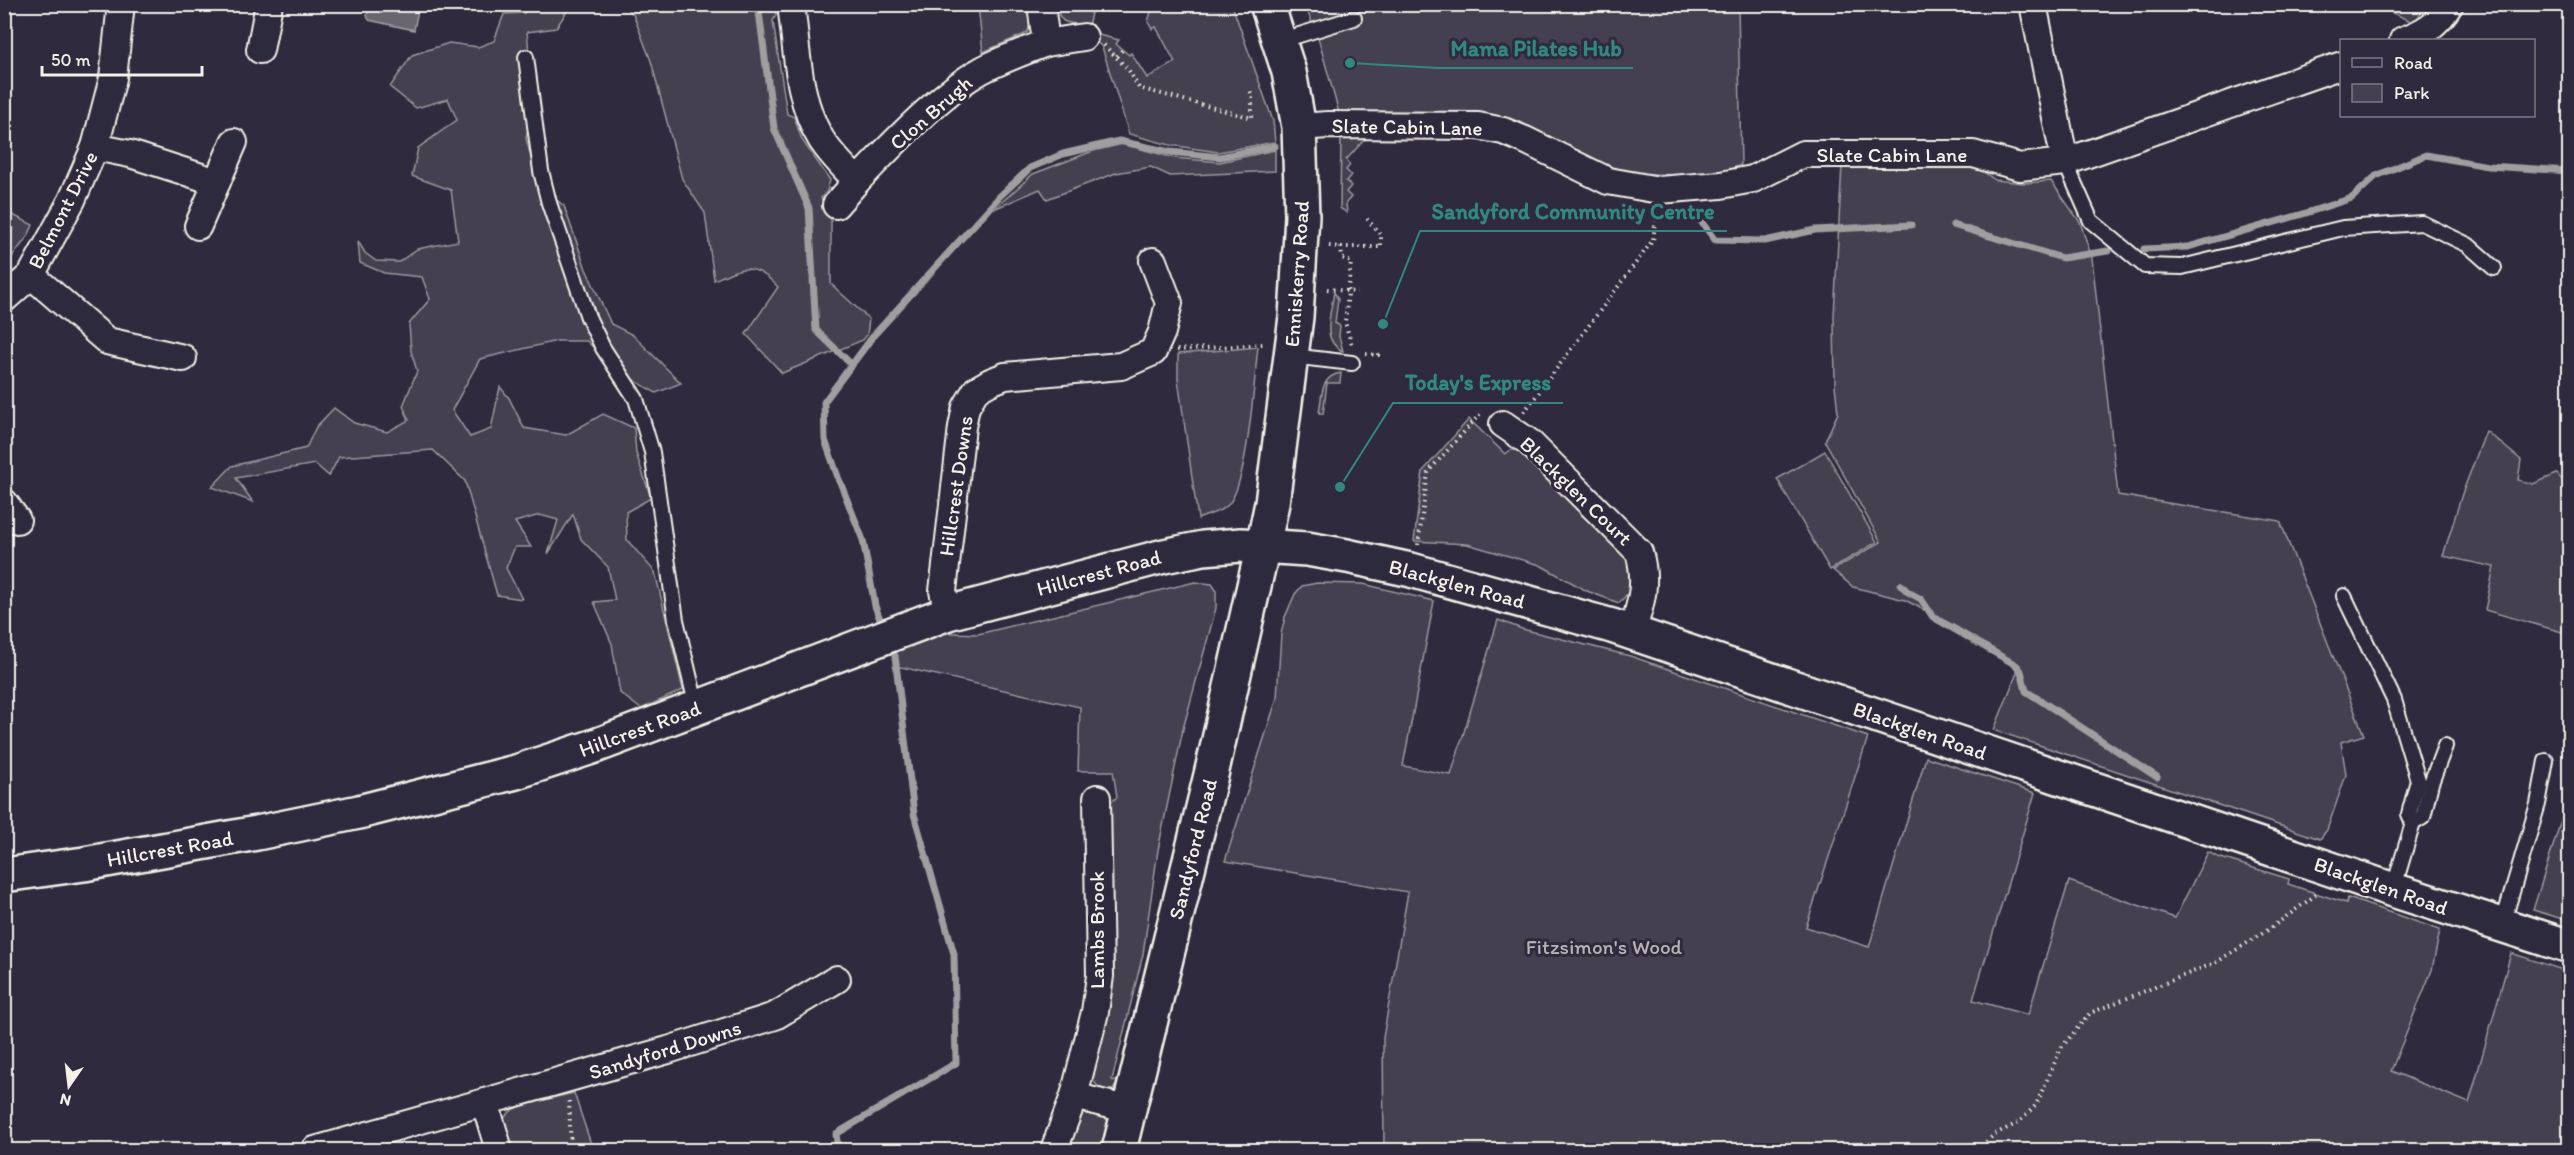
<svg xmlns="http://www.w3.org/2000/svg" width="2574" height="1155" font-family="Itim,sans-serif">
	<rect width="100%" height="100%" fill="#2f2a3d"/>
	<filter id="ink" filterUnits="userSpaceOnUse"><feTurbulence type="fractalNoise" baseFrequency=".0167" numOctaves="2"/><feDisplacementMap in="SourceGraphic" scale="12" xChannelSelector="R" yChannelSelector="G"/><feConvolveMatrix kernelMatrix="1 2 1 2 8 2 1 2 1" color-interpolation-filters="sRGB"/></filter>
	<g filter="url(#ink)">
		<!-- green -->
		<g fill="#454050" stroke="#9c989c" stroke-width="1.5">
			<path d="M527,5H571L556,28L527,32L534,103L526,138L538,185L564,206L586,269L611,324L633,335L681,383L656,393L613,368L587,341H557L480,359L452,410L470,437L491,429L500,387L509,398L524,428L566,435L603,414L634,428L636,453L651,498L626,512L627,540L655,572L683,690L641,709L620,693L612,644L594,602L615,600L608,567L581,539L573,514L548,554L558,520L540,515L515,522L531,547H515L506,568L522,599L497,595L465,481L433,450L339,457L329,476L315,464L236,478L253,502L212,487L232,466L306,448L316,427L334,408L354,423L387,432L409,420L403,406L417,371L411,351L409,324L430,299L422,277L384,273L360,263L358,241L365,253L376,261L399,262L417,249L458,241L451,190L412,176L418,148L457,120L448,99L416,108L390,87L412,55L449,43L478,47L494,41L504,14L524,13Z"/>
			<path d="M622,5H775L776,15L773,21L787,114L794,117L802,140L830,180L827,191L821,198L831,217V284L869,319L867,335L863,340L782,373L746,334L778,287C754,261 742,267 714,280L705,213L682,179L651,61L633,14Z"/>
			<path d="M978,5H1030L1029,28L1027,33L983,52Z"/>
			<path d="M1056,5H1093L1087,30C1072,16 1062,33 1056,5Z"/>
			<path d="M1153,5H1232L1273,121L1275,142L1218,152L1170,145L1129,134L1102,47L1086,32L1119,40L1116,44L1129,55L1131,53L1147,78L1175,62L1156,27L1152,29L1148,22Z"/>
			<path d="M1305,5H1738L1741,165L1709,176L1620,173L1595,164L1537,132L1510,120L1488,115L1339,113L1319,41Z"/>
			<path d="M2375,5H2412L2422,10L2415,23Z"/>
			<path d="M1359,133L1365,139L1346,160L1350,165L1346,170L1351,175L1346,181L1351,186L1346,192L1351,197L1346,203L1347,213L1340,208L1341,137Z"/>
			<path d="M1123,144L1174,158L1220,162L1275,150V171L1170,176L1151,167L1116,173L1047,199L1040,189L994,209L1033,174L1093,151Z"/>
			<path d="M1842,164H1973L1995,180L2024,183L2051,181L2080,222L2092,258L2118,495L2280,521L2364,735L2341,742L2346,775L2327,830L2320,839L1994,730L2020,665L1953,625L1905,600L1853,587L1833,570L1881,542L1825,441L1838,413L1835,385L1834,316Z"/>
			<path d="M5,211L33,225L28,236L5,266Z"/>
			<path d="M1334,292L1338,299L1335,323L1340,326L1339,336L1343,351C1320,341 1331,313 1334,292Z"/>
			<path d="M1258,347C1254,380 1248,484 1228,505C1221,512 1207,515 1198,519L1178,379V354Z"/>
			<path d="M1341,373L1340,383H1327L1323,414L1319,413C1322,396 1320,376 1341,373Z"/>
			<path d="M1469,419L1505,454L1511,450H1519L1629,558L1632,589L1619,603L1587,591L1540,565L1467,544L1414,541L1423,471Z"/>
			<path d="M2486,431L2521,460L2518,480L2533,484L2557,474L2569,488V634L2485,610L2494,567L2443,556L2462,494Z"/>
			<path d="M1825,451L1877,542L1830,570L1777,479Z"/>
			<path d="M1195,582L1212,584L1216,590V608L1183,729L1158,850L1143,954L1112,1080L1118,1082L1113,1090C1100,1091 1095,1085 1090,1074L1108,805L1117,797L1113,771H1078L1080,707L896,666L895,656L900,642L929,632L978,634Z"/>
			<path d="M1317,583L1363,584L1434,601L1403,766L1451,775L1498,620L1522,629L1630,656L1868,737L1806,927L1869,947L1926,757L2035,793L1973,1000L2028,1015L2069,881L2175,918L2208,852L2218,857L2289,879L2288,884L2346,903L2348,898L2440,930L2432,970L2391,1071L2469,1103L2511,953L2569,972V1150H1384L1383,1038L1408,892L1225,861L1277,698L1281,634L1285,617L1295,594L1302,586Z"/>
			<path d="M2569,795V921L2533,910Z"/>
			<path d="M574,1093L593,1150H507L503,1119L516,1106Z"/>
			<path d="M1088,1112H1101L1109,1119L1100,1150H1065L1080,1114Z"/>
		</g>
		<!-- water -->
		<path fill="#6a6670" stroke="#a19ea0" stroke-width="1.5" d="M369,5H419L414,30L369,20L367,16Z"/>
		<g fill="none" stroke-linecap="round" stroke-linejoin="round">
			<!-- stream -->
			<g stroke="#a19ea0" stroke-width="7">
				<path d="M758,4L774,128L809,208L816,330L852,365"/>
				<path d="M1694,212L1715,240L1765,241L1815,230L1911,225"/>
				<path d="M1953,225L2062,258L2108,251"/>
				<path d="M2144,249L2188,247L2303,214L2352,198L2376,176L2426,155L2488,166L2570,171"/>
				<path d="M1901,585L1908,592L1921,599L1933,617L2016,665L2021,671L2026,691L2157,777"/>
				<path d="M883,627L875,606L863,540L838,477L825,440L824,402L874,335L1000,196L1030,168L1063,154L1119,141L1170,152L1220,157L1275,146"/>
				<path d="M838,1150L836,1134L956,1063L954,954L914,814L895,656L890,643"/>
			</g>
			<defs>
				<g id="lane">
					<path d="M1280,41L1354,18"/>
					<path d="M526,57L541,171L549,203L588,317L603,348L636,399L652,452L676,620L697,708"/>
					<path d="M2065,162L2091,221L2145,266L2182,267L2343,228L2422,223L2468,245L2494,268"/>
					<path d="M1291,356L1352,363"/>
					<path d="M2344,596L2394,700L2418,780L2409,814L2413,823L2393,890"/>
					<path d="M2413,823L2423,817L2431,783L2445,746"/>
					<path d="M2502,926L2538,804L2546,761"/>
				</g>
				<g id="street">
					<path d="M791,4C797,48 797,100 821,139C831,155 844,167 857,181C892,145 939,94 982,70C1003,59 1025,51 1046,43L1041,4"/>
					<path d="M2033,4L2065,162"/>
					<path d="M2403,40C2425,32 2437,25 2450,4"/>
					<path d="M1046,43L1084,37"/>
					<path d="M260,50L269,4"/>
					<path d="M1299,127L1328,125L1478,126L1503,131L1525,140L1608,181L1659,190L1721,185L1753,179L1803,154H1973L2020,167L2065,162L2342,65"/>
					<path d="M95,147L130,154L217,182"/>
					<path d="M836,205L857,181"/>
					<path d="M198,226L234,142"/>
					<path d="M31,275L107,341L183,358"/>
					<path d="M4,299L31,275L72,200L95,147L113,78L121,4"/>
					<path d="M1503,424L1529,442L1639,552C1648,583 1641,603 1632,633"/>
					<path d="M4,502L17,520"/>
					<path d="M948,613L943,591L962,427L966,407L976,390L990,382L1005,376L1121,366L1153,352L1162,332L1169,303L1153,261"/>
					<path d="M1074,1096L1130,1110"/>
					<path d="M485,1103L499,1150"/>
					<path d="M315,1150L668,1050L775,1016L837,979"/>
					<path d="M1054,1150L1074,1096L1095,1012L1100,976L1097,798"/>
				</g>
				<g id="secondary">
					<path d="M4,875L84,864L257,833L359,812L516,772L595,746L948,613L1164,556L1203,548L1241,545L1307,549L1347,556L1411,570L1612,626L2393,890L2570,947"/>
					<path d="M1119,1150L1211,775L1263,546L1272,503L1296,317L1302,216L1299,127L1289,72L1267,4"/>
				</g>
			</defs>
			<!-- lane casing -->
			<use href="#lane" stroke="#f4f1e8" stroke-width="18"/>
			<!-- street casing -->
			<use href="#street" stroke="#f4f1e8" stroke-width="30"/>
			<!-- secondary casing -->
			<use href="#secondary" stroke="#f4f1e8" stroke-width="38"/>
			<!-- path -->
			<g stroke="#f4f1e8" stroke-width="4" stroke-dasharray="1.5 4.5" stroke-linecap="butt">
				<path d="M1104,45L1128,69L1139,88L1252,118V96L1250,89"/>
				<path d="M1117,56L1123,49"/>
				<path d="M1329,246L1341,247L1342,258L1351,262L1345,322L1352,346"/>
				<path d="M1341,247H1381V235L1367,219"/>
				<path d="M1327,289L1357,292"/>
				<path d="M1177,350L1263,344"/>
				<path d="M1366,354L1378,355V352"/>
				<path d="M1524,412L1653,240L1657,211"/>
				<path d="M1418,545L1428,472L1481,413"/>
				<path d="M569,1101L571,1150"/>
				<path d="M1977,1150L1995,1134L2018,1123L2036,1105L2061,1048L2090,1013L2215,963L2268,930L2317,894"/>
			</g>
			<!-- lane -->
			<use href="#lane" stroke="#2f2a3d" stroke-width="14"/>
			<!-- street -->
			<use href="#street" stroke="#2f2a3d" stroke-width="26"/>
			<!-- secondary -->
			<use href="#secondary" stroke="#2f2a3d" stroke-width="33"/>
		</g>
	</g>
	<g text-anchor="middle" stroke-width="6" stroke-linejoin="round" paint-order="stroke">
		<!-- street labels -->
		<g font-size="21" fill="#f4f1e8" stroke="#2f2a3d">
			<text transform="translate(931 113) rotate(-41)" y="7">Clon Brugh</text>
			<text transform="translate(1407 127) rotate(1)" y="7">Slate Cabin Lane</text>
			<text x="1892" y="162">Slate Cabin Lane</text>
			<text transform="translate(63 210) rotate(-63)" y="7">Belmont Drive</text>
			<text transform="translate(1297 274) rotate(-86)" y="7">Enniskerry Road</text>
			<text transform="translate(956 486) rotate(-82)" y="7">Hillcrest Downs</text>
			<text transform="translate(1576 491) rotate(44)" y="7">Blackglen Court</text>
			<text transform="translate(1099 573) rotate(-15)" y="7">Hillcrest Road</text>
			<text transform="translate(1457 584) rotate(15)" y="7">Blackglen Road</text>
			<text transform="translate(640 729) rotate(-20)" y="7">Hillcrest Road</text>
			<text transform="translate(1920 731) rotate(19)" y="7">Blackglen Road</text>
			<text transform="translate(170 849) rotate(-10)" y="7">Hillcrest Road</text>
			<text transform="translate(1193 849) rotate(-76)" y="7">Sandyford Road</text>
			<text transform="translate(2381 886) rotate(19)" y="7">Blackglen Road</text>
			<text transform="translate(1097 930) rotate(-90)" y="7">Lambs Brook</text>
			<text transform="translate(665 1050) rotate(-17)" y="7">Sandyford Downs</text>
		</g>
		<!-- park labels -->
		<g font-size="21" fill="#b7b3b3" stroke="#2f2a3d">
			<text x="1604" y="954">Fitzsimon's Wood</text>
		</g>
	</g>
	<!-- callouts -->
	<path fill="none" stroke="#318880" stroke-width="2" d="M1350 63L1438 68H1633M1383 324L1420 231H1727M1340 487L1393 403H1563"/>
	<g fill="#318880" stroke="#2f2a3d" stroke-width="2">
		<circle cx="1350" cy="63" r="6"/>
		<circle cx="1383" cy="324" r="6"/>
		<circle cx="1340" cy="487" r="6"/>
	</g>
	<g font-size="22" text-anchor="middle" font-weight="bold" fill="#318880" stroke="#2f2a3d" stroke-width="6" stroke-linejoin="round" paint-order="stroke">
		<text x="1536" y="56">Mama Pilates Hub</text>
		<text x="1573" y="219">Sandyford Community Centre</text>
		<text x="1478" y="390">Today's Express</text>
	</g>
	<!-- margin -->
	<rect width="2574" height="1155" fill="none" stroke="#2f2a3d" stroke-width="24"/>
	<rect x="12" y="12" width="2550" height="1131" fill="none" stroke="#f4f1e8" stroke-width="2" filter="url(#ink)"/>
	<!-- legend -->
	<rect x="2340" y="39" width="195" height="78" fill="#2f2a3d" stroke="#7e7a81" stroke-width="1.5"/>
	<rect x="2352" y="58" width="30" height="9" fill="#2f2a3d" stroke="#7e7a81" stroke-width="1.5"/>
	<text x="2394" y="69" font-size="18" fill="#f4f1e8">Road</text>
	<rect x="2352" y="84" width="30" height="18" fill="#454050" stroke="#7e7a81" stroke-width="1.5"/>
	<text x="2394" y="99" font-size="18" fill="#f4f1e8">Park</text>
	<!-- north arrow -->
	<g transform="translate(69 1086) rotate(194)" stroke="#2f2a3d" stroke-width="4.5" paint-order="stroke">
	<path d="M0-4.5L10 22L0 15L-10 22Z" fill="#f4f1e8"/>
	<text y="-9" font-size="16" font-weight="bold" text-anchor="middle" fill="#f4f1e8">N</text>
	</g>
	<!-- scale -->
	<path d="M42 66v9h160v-9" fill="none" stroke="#f4f1e8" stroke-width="3"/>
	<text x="51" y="66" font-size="18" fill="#f4f1e8" stroke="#2f2a3d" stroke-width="4.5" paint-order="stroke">50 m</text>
</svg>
